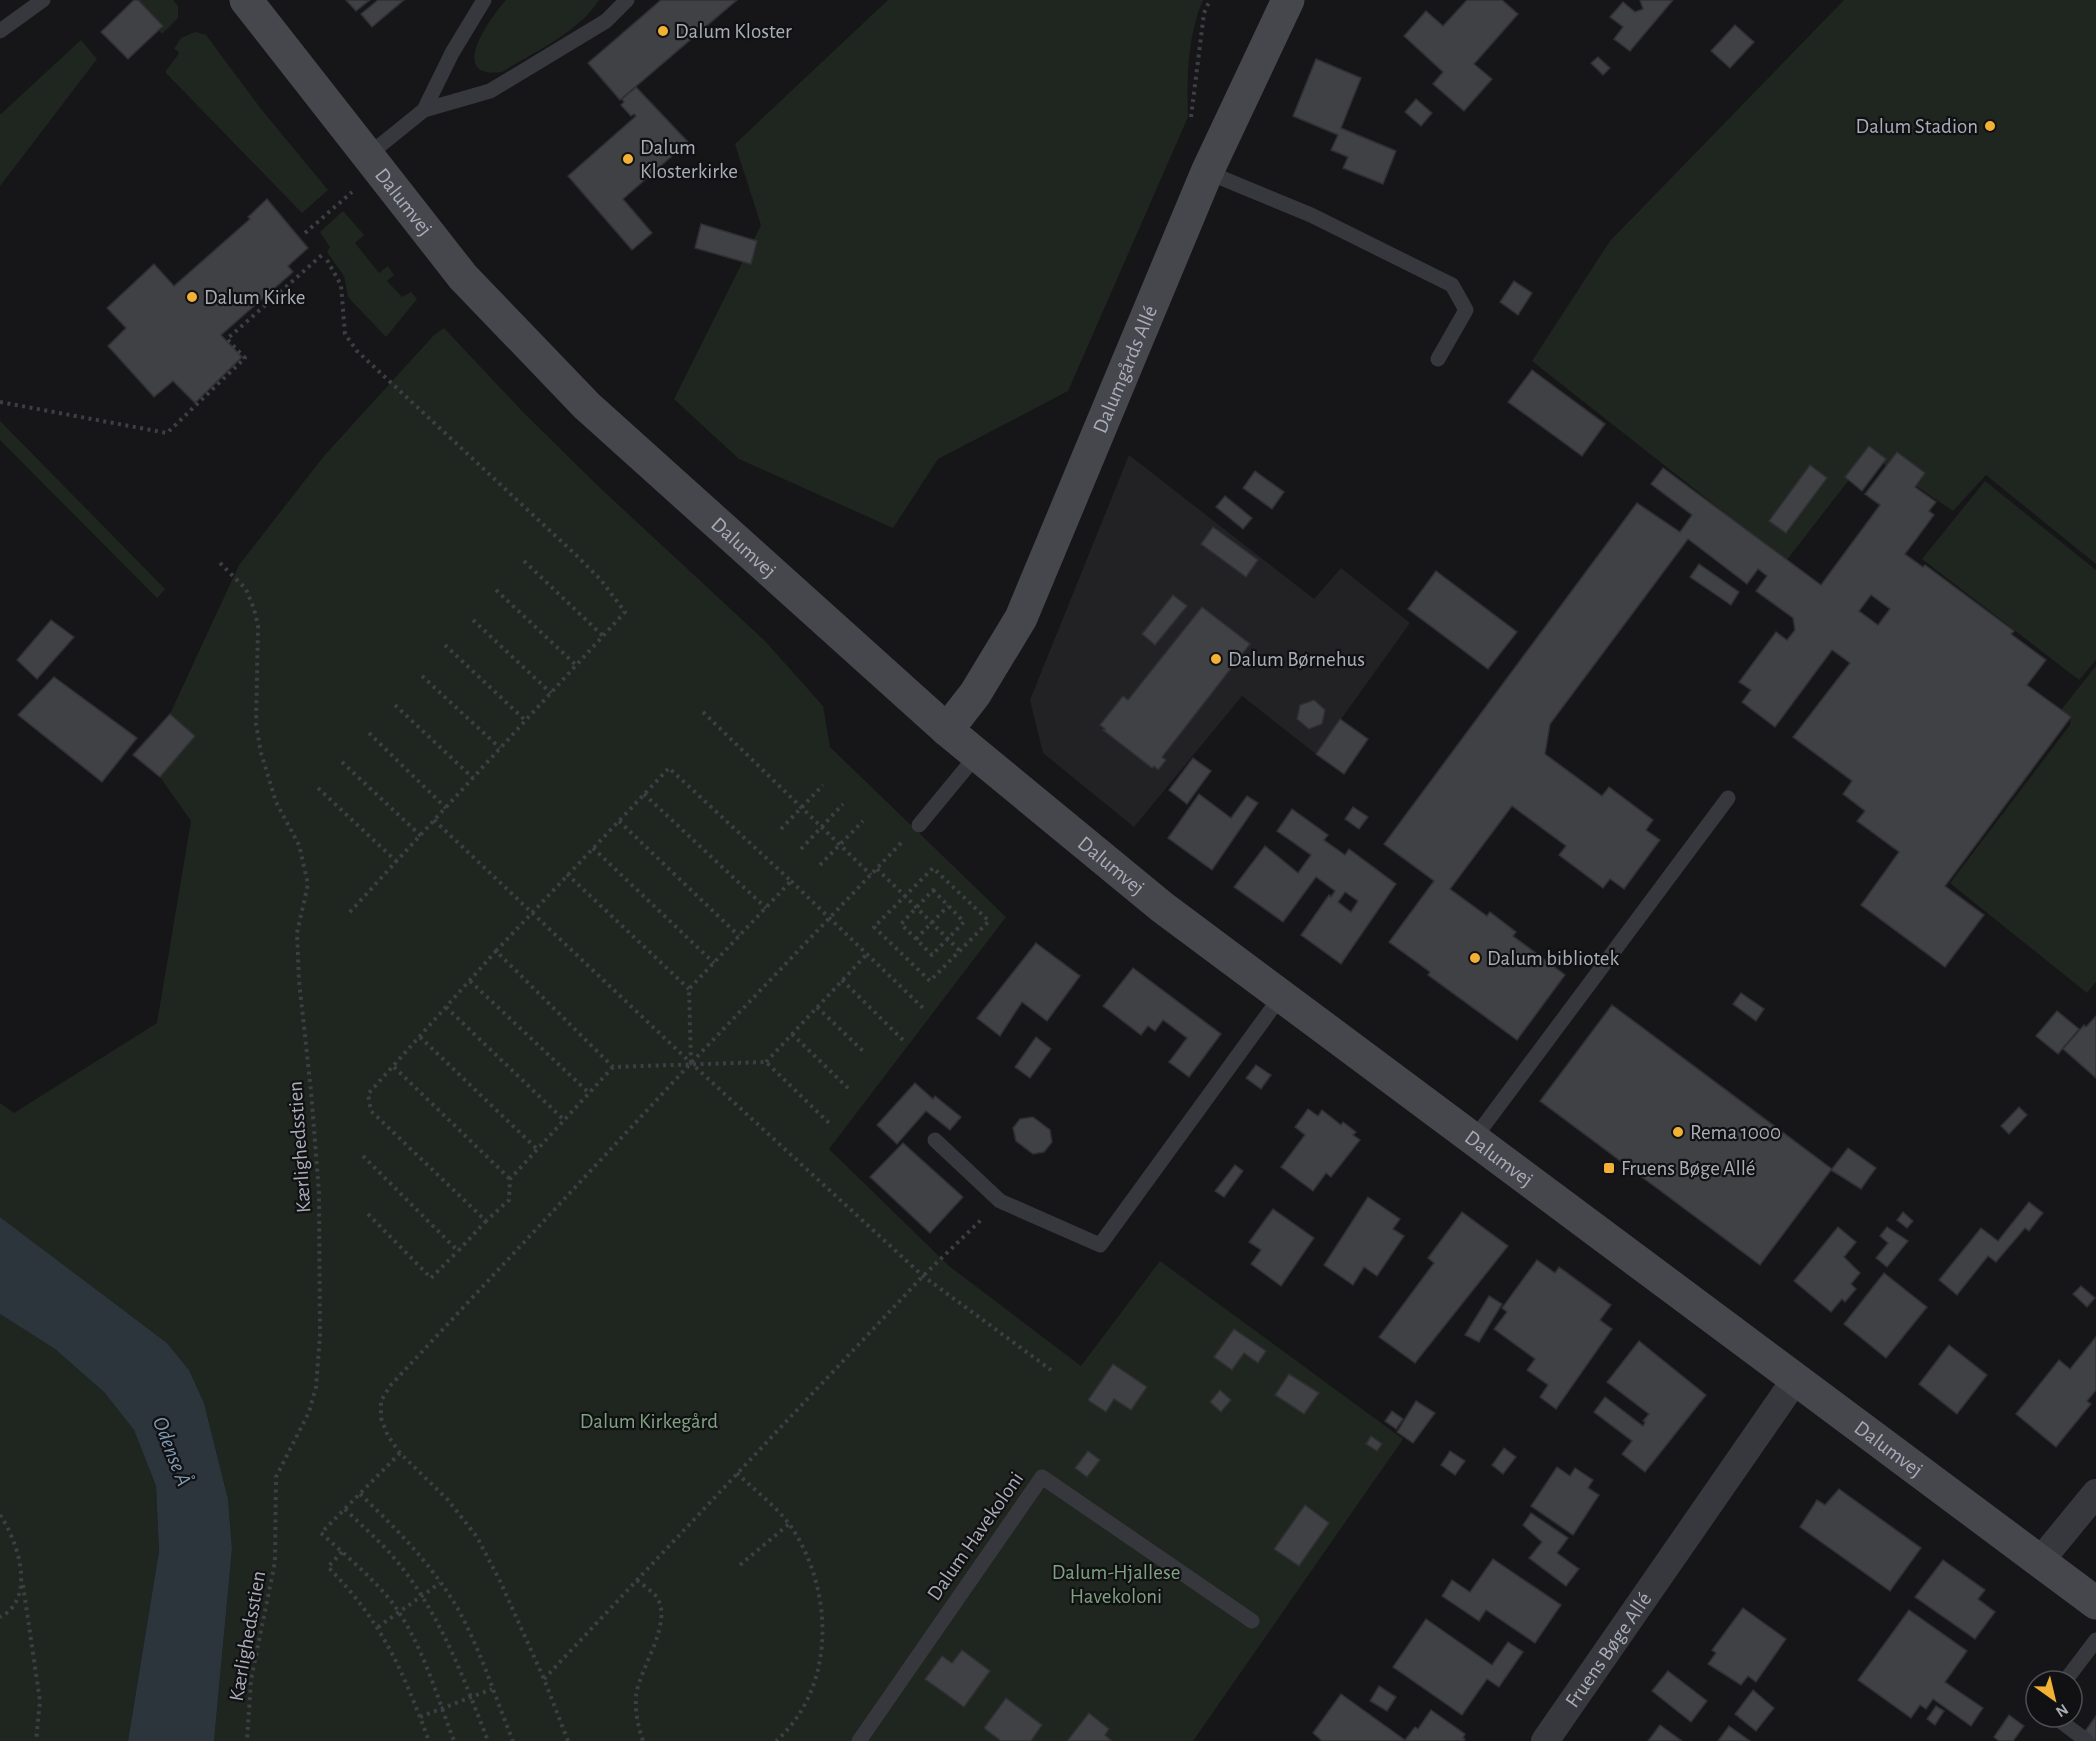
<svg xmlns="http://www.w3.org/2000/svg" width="2096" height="1741" font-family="'Alegreya Sans',sans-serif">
	<rect width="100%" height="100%" fill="#161618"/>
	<!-- built -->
	<path fill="#222225" d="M1129,455L1314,599L1341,568L1410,623L1316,754L1242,696L1134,827L1043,753L1030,700Z"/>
	<!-- green -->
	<g fill="#1e261f">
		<path d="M138,0H173L178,6V18L162,34L158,30L163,25Z"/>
		<path d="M506,0H599C578,33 534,52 502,72C445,79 491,17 506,0Z"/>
		<path d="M888,0H1203C1187,37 1187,77 1188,117L1068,391L938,459L893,528L739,459L674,399L761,225L735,144Z"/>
		<path d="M1844,0H2096V564L1986,475L1953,511L1869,454L1786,561L1532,361L1610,241Z"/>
		<path d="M195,32L206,35L261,109L328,190L302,213L165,72L178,55L179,52L174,49L181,38Z"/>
		<path d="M81,40L97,59L0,186V115Z"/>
		<path d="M343,211L364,235L355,243L379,273L388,266L394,275L387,281L402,297L411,292L417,299L386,337L348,297L344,276L327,252L330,247L320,232Z"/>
		<path d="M444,328L524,413L598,486L765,641L823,706L830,747L1006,917L829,1149L949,1266L1081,1366L1160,1261L1403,1439L1193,1741H214L232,1549L228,1499L204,1403L189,1370L167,1343L0,1217V1103L14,1113L157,1023L191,821L160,777L195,736L170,714L239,565L324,456L434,335Z"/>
		<path d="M0,421L165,589L157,598L0,440Z"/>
		<path d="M1985,481L2096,570V660L2079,680L1922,559Z"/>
		<path d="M2096,666V982L2087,993L1950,883L2070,725L2071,717L2061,710Z"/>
		<path d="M0,1314L55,1349L104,1392L134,1430L156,1486L159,1551L128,1741H0Z"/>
	</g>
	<!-- water -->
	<path fill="#2c353c" d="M0,1217L167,1343L189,1370L204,1403L228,1499L232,1549L214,1741H128L159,1551L156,1486L134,1430L104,1392L55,1349L0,1314Z"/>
	<!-- building -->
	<g fill="#404145" stroke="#303034" stroke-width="1.5" fill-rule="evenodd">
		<path d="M134,0H138L163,26L128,59L101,32Z"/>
		<path d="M346,0H370L356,11Z"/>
		<path d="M378,0H404L372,27L361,14Z"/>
		<path d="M661,0H737L620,100L588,63Z"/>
		<path d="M1467,0H1502L1518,14L1474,64L1492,79L1464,111L1433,84L1443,72L1404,36L1426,11L1443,26Z"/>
		<path d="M1640,0H1673L1630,51L1614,39L1623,27L1610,17L1623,2L1635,12L1643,9Z"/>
		<path d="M1735,25L1754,42L1730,68L1711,51Z"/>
		<path d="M1598,57L1610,68L1603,75L1591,63Z"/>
		<path d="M1316,59L1361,78L1341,128L1396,151L1383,184L1343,168L1348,157L1331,150L1338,135L1293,116Z"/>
		<path d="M636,87L688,142L623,199L652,233L632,250L568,176L636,116L634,114L631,116L621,105L624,102L622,99Z"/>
		<path d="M1416,99L1432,113L1421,126L1405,112Z"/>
		<path d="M267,199L308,248L288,266L293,272L221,335L242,357L195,403L173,381L154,397L108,346L126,328L107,308L154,264L174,286L250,219L248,217Z"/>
		<path d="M701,224L757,241L751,264L695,248Z"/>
		<path d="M1514,281L1532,293L1518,315L1500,302Z"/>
		<path d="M1532,370L1605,424L1582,456L1508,402Z"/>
		<path d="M1869,446L1886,459L1862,491L1845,477Z"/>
		<path d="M1897,452L1925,473L1915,487L1936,502L1929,511L1934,515L1905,554L1923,567L1925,565L2014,631L2011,634L2046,660L2027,685L2071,717L1945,886L1984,915L1945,967L1861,905L1899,852L1857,821L1865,811L1843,794L1852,781L1793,737L1850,663L1832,650L1775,727L1742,702L1751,690L1739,682L1776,632L1787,640L1795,630L1793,618L1756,591L1767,576L1758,569L1747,584L1688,539L1550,724L1545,754L1602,796L1609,787L1653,820L1646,830L1660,840L1624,889L1610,879L1603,888L1559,855L1566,846L1512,806L1450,889L1487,916L1490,912L1516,932L1513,936L1565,975L1517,1040L1428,975L1430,972L1389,942L1434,881L1384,844L1637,503L1680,532L1692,515L1651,484L1663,468L1821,585L1880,505L1865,494ZM1871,595L1890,609L1878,625L1859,611Z"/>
		<path d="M1810,465L1827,478L1786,533L1769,521Z"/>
		<path d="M1255,471L1284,492L1272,509L1243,488Z"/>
		<path d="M1225,496L1252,518L1243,529L1216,507Z"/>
		<path d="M1213,527L1258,560L1246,577L1201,544Z"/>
		<path d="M1699,564L1739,592L1731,605L1690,577Z"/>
		<path d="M1436,571L1517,632L1488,669L1408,609Z"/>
		<path d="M1173,595L1187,606L1155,645L1142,634Z"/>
		<path d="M1202,607L1250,644L1162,757L1166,760L1158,770L1154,766L1152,768L1103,730L1105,729L1100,725L1123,696L1128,700Z"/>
		<path d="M51,620L74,637L37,679L17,660Z"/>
		<path d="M54,677L137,738L102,782L18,715Z"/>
		<path d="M1314,700L1325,710L1322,724L1309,729L1297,719L1300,705Z"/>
		<path d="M170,714L195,736L160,777L133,755Z"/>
		<path d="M1340,719L1368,739L1344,774L1316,754Z"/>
		<path d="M1193,758L1211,771L1187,804L1169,790Z"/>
		<path d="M1199,794L1231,818L1247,796L1258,803L1212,870L1168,838Z"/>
		<path d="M1353,807L1368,817L1359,829L1345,819Z"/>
		<path d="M1292,809L1328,835L1324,840L1345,855L1349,849L1396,884L1341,964L1301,935L1329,895L1331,897L1335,891L1316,877L1283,922L1234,887L1265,846L1298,873L1311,855L1277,831ZM1345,892L1358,901L1351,912L1338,902Z"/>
		<path d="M1036,943L1080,976L1047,1021L1022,1002L1000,1036L977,1018Z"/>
		<path d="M1133,968L1221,1034L1189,1077L1169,1062L1187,1038L1163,1020L1155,1031L1148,1026L1141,1035L1103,1006Z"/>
		<path d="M1741,993L1764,1009L1756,1021L1733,1004Z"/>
		<path d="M1612,1005L1832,1169L1848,1148L1876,1168L1861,1189L1831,1170L1760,1265L1540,1101Z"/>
		<path d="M2057,1011L2079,1029L2058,1054L2036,1036Z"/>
		<path d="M2096,1016V1078L2063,1049L2084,1025L2086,1027Z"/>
		<path d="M1036,1037L1051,1049L1030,1078L1015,1067Z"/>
		<path d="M1256,1065L1271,1075L1261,1089L1246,1078Z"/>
		<path d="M915,1083L933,1099L935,1096L961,1117L950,1130L926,1111L897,1144L877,1125Z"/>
		<path d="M2019,1107L2027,1115L2009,1134L2001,1126Z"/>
		<path d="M1308,1109L1318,1116L1322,1110L1341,1125L1343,1122L1356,1132L1353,1135L1360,1140L1331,1177L1326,1173L1313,1191L1281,1167L1305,1135L1295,1127Z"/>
		<path d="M1033,1117L1050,1130L1052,1142L1044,1152L1033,1154L1016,1141L1013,1128L1020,1119Z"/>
		<path d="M903,1143L963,1197L930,1233L870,1177Z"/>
		<path d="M1235,1165L1243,1171L1224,1197L1215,1191Z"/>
		<path d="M1368,1197L1400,1219L1393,1229L1404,1236L1377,1276L1364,1267L1353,1285L1324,1265Z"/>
		<path d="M2029,1202L2043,1213L2029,1231L2025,1228L1996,1262L1988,1256L1957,1295L1939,1280L1981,1228L1998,1241Z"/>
		<path d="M1273,1209L1314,1238L1281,1286L1251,1264L1261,1250L1249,1242Z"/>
		<path d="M1462,1212L1508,1246L1415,1363L1379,1337L1434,1263L1428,1258Z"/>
		<path d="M1903,1212L1913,1221L1907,1228L1897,1220Z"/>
		<path d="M1838,1227L1856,1242L1844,1257L1860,1273L1851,1284L1856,1289L1845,1302L1842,1299L1831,1312L1794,1281Z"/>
		<path d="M1887,1227L1908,1241L1887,1267L1876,1258L1888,1243L1880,1236Z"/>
		<path d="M1537,1260L1555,1273L1559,1267L1611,1305L1600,1320L1612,1329L1556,1409L1540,1397L1548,1385L1527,1370L1535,1359L1494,1329L1507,1312L1502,1308Z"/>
		<path d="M1884,1273L1927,1307L1886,1358L1844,1324Z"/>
		<path d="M2081,1286L2095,1298L2087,1307L2073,1294Z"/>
		<path d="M1489,1296L1502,1304L1479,1342L1465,1335Z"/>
		<path d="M1234,1329L1266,1351L1258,1363L1244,1353L1232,1370L1214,1357Z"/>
		<path d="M2096,1337V1390L2087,1401L2091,1404L2056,1447L2016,1414L2059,1360L2070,1369Z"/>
		<path d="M1639,1341L1706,1395L1645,1472L1622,1454L1632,1441L1594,1412L1605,1397L1643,1426L1645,1422L1643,1421L1649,1414L1607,1382Z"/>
		<path d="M1949,1345L1987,1375L1957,1414L1919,1384Z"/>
		<path d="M1113,1364L1147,1387L1131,1410L1114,1399L1106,1412L1088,1400Z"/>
		<path d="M1289,1374L1319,1393L1304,1414L1275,1395Z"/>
		<path d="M1220,1390L1231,1400L1221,1412L1210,1402Z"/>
		<path d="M1416,1401L1435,1413L1413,1443L1397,1432Z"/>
		<path d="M1392,1411L1403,1419L1396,1429L1385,1421Z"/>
		<path d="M1371,1436L1382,1444L1377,1451L1366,1444Z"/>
		<path d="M1504,1448L1516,1457L1503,1474L1492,1465Z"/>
		<path d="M1088,1451L1100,1460L1087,1477L1075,1468Z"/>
		<path d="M1450,1451L1465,1461L1455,1475L1441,1465Z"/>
		<path d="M1557,1467L1570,1476L1575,1468L1593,1480L1588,1488L1599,1495L1573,1535L1531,1506Z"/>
		<path d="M1839,1489L1921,1548L1890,1591L1800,1527L1817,1500L1825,1505Z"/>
		<path d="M1305,1505L1329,1523L1299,1566L1274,1549Z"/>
		<path d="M1531,1513L1568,1538L1557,1553L1579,1569L1566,1586L1529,1558L1542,1542L1523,1525Z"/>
		<path d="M1493,1559L1561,1605L1535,1643L1486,1610L1479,1621L1442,1596L1452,1580L1470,1592Z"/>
		<path d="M1943,1560L1985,1590L1978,1599L1995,1612L1975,1639L1915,1597Z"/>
		<path d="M1743,1608L1786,1639L1756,1682L1748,1676L1741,1685L1708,1664L1716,1653L1712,1650Z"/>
		<path d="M1909,1610L1967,1651L1945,1682L1983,1708L1971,1726L1933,1699L1926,1709L1920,1705L1911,1718L1858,1680Z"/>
		<path d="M1426,1619L1492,1665L1508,1642L1523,1652L1499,1687L1487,1679L1462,1715L1393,1667Z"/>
		<path d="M962,1650L990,1671L964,1707L925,1679L942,1656L952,1663Z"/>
		<path d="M1668,1671L1707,1701L1691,1722L1652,1691Z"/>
		<path d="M1379,1686L1396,1697L1387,1711L1370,1701Z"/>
		<path d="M1753,1690L1774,1708L1756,1731L1735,1714Z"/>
		<path d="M1341,1694L1405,1740L1415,1727L1418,1729L1431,1710L1465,1734L1463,1738L1465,1739L1464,1741H1322L1313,1733Z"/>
		<path d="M1006,1698L1042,1725L1031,1741H1001L984,1728Z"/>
		<path d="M1936,1706L1944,1711L1935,1725L1927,1719Z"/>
		<path d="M1089,1713L1109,1729L1105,1735L1112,1741H1067Z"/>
		<path d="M2009,1715L2024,1726L2013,1741H1999L1994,1737Z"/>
		<path d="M2096,1716V1741H2078Z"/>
		<path d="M1660,1725L1682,1741H1648Z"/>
		<path d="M1729,1726L1750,1741H1718Z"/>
	</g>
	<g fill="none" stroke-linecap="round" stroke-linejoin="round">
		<!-- path -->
		<g stroke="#3d3f44" stroke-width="4" stroke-dasharray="3 4.5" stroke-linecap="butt">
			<path d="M1191,117L1204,13L1210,0"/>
			<path d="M305,233L352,192"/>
			<path d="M327,260L341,285L345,334L357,351L576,555L601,580L625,612L349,913"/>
			<path d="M0,402L167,433L245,358L227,339L322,255"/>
			<path d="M524,561L603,636"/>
			<path d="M220,563L246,589L254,609L258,626L256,724L261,753L276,802L299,845L308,884L297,933L299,981L311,1091L319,1193L320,1336L316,1387L309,1412L276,1477L275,1562L251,1680L247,1741"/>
			<path d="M496,590L576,665"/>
			<path d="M473,620L551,693"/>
			<path d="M445,645L526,721"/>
			<path d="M422,676L500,748"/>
			<path d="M395,705L473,778"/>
			<path d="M703,712L871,875"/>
			<path d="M369,733L446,808"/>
			<path d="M342,762L421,836"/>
			<path d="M318,788L397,862"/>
			<path d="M644,794L766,908"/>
			<path d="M434,820L691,1063L923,1276L1051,1370"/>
			<path d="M619,821L739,936"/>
			<path d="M781,829L823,785"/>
			<path d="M593,848L714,963"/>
			<path d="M801,849L843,804"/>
			<path d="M820,865L863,821"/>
			<path d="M877,869L905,896L933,868L989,921L930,981L874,927L905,896L960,951"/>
			<path d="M567,874L689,989"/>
			<path d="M791,881L923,1008"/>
			<path d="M933,890L964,922L932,955L901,924Z"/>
			<path d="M916,939L948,906"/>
			<path d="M496,951L669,768L791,881L689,989L691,1063"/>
			<path d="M842,980L905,1042"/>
			<path d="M470,981L589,1093"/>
			<path d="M446,1007L564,1120"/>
			<path d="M817,1007L864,1052"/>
			<path d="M792,1034L850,1090"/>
			<path d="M420,1037L537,1149"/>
			<path d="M766,1062L867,954"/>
			<path d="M394,1067L510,1179"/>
			<path d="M613,1067L510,1179L509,1200L486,1221L371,1111L368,1094L496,951L613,1067L766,1062L830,1124"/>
			<path d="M363,1156L458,1251L486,1221"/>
			<path d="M368,1214L431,1278L458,1251"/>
			<path d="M400,1453L321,1533C345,1555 371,1576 391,1601C422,1642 436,1694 454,1741"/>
			<path d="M737,1473C754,1490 776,1506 790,1525C834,1589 837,1687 776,1741"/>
			<path d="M360,1494C397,1529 432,1565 458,1609C481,1651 495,1697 513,1741"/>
			<path d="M345,1509C359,1523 374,1536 388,1551C437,1605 462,1674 488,1741"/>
			<path d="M0,1515C18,1541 37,1599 0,1617"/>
			<path d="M342,1552L328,1567C383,1623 402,1669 429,1741"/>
			<path d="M740,1565L789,1524"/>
			<path d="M637,1580C643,1585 650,1590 655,1595C676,1620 639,1668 636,1696C635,1712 638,1726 643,1741"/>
			<path d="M23,1585L40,1701L36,1741"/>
			<path d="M378,1627L440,1583"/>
			<path d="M544,1679L923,1276L982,1219"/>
			<path d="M420,1717L492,1689"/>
			<path d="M568,1741L544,1679L500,1581L477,1537L448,1500L400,1453L388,1436L381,1418V1401L390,1386L691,1063L901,843"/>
		</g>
		<!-- lane -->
		<g stroke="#37383d" stroke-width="15">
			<path d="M0,31L43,0"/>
			<path d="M424,110L452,53L484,0"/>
			<path d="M367,156L424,110L490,91L606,21L627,0"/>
			<path d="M1207,172L1311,215L1452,285L1466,310L1438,359"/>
			<path d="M919,825L976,756"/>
			<path d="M935,1140L1000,1201L1100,1245L1281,996"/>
			<path d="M1473,1140L1728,798"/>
			<path d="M2065,1681L2096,1640"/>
			<path d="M2055,1717L2087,1741"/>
			<path d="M859,1741L1042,1477L1252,1621"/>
		</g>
		<!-- street -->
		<g stroke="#37383d" stroke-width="28">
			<path d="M2040,1561L2096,1493"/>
			<path id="s1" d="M1545,1741L1795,1380"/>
		</g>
		<!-- secondary -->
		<g stroke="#45474d" stroke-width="33">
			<path id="s2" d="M246,0L463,277L587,406L947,730L1162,907L2096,1603"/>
			<path id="s3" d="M947,730L975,694L1021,618L1207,172L1288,0"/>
		</g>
	</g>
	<!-- markers -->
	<g fill="#f2b134" stroke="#111113" stroke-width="2">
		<circle cx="663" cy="31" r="6"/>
		<circle cx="1990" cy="126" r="6"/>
		<circle cx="628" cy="159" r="6"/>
		<circle cx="192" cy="297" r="6"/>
		<circle cx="1216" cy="659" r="6"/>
		<circle cx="1475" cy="958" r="6"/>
		<circle cx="1678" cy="1132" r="6"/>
		<rect x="1603" y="1162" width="12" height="12" rx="3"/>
	</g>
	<g text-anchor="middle" stroke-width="4.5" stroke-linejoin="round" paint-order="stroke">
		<!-- poi labels -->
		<g font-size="21" fill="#a8adb8" stroke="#111113" text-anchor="start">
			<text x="675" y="38">Dalum Kloster</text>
			<text x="1978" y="133" text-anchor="end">Dalum Stadion</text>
			<text x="640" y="154">Dalum<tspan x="640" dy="24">Klosterkirke</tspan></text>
			<text x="204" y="304">Dalum Kirke</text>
			<text x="1228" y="666">Dalum Børnehus</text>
			<text x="1487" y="965">Dalum bibliotek</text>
			<text x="1690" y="1139">Rema 1000</text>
			<text x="1621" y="1175">Fruens Bøge Allé</text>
		</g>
		<!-- street labels -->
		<g font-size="21" fill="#a8adb8" stroke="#111113">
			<text dy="7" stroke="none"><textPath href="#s2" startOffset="256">Dalumvej</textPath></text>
			<text dy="7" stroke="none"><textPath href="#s3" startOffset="404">Dalumgårds Allé</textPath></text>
			<text dy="7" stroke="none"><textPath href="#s2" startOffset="742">Dalumvej</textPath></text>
			<text dy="7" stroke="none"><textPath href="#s2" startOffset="1228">Dalumvej</textPath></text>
			<text transform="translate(299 1147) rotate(-94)" y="7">Kærlighedsstien</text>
			<text dy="7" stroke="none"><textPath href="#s2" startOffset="1714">Dalumvej</textPath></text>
			<text dy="7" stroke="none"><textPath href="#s2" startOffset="2200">Dalumvej</textPath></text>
			<text transform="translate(975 1536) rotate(-55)" y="7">Dalum Havekoloni</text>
			<text transform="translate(247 1636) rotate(-80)" y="7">Kærlighedsstien</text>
			<text dy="7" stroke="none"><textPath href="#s1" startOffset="111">Fruens Bøge Allé</textPath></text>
		</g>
		<!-- park labels -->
		<g font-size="21" fill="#7fa381" stroke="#111113">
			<text x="649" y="1428">Dalum Kirkegård</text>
			<text x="1116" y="1579">Dalum-Hjallese<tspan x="1116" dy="24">Havekoloni</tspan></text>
		</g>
		<!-- water labels -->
		<g font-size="22" font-style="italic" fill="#7f9bb3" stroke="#111113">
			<text transform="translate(173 1451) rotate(69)" y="8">Odense Å</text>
		</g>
	</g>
	<!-- north arrow -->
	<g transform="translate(2054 1699) rotate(146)"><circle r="28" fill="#111113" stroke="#4d4f55" stroke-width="1.5"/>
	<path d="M0-4.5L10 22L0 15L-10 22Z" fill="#f2b134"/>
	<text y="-9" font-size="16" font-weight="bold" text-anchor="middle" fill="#a8adb8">N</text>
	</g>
</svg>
